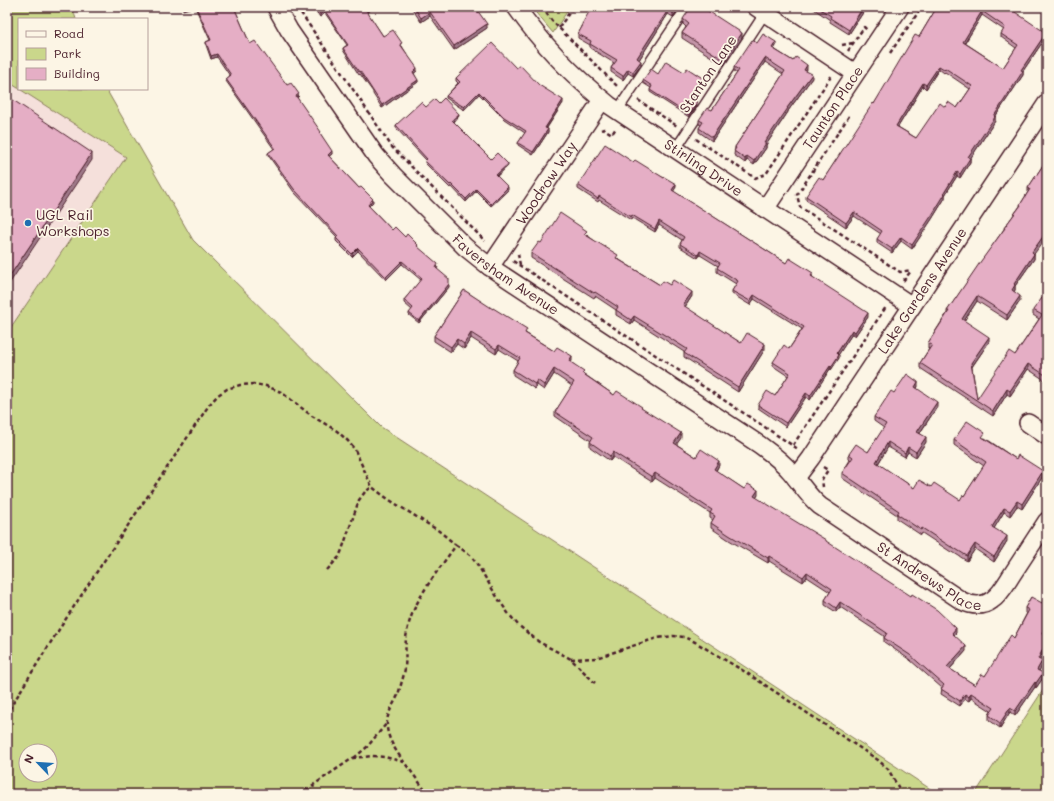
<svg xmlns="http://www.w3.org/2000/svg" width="1054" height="801" font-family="Mali,sans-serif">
	<rect width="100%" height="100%" fill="#fcf5e5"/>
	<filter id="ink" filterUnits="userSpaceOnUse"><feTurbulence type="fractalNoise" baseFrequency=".025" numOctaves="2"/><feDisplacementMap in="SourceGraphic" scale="8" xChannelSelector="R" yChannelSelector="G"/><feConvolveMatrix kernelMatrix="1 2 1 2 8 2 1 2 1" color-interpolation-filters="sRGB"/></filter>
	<g filter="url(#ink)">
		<!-- built -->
		<path fill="#f5e0db" d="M7,81L126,157L7,333Z"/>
		<!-- green -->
		<g fill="#cad78b" stroke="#8a7b5b" fill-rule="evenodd">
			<path d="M7,7H72L76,19H19V89H106L193,240L381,427L938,794H7V333L126,157L7,81ZM26,751H50V775H26Z"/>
			<path d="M531,7H570L553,33Z"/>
			<path d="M1047,684V794H975Z"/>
		</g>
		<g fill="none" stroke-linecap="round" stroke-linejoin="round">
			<defs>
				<g id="lane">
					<path d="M617,111L687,7"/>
					<path d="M675,150L765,13"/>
				</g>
				<g id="street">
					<path id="s1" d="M276,7L289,30L376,156L393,175L465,247L490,267L760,445C771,453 782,461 791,472C801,484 808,496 820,506L962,601C972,606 983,607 992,600C1001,594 1007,582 1013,573C1024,556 1036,538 1047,521"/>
					<path id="s2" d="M516,7C542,44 574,77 609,105L912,306"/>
					<path d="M756,7L855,73"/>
					<path id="s3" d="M765,209L900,7"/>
					<path id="s4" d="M490,267L602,100"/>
					<path d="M1028,423L1047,436"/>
					<path id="s5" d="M796,478L811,458L1047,103"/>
				</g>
			</defs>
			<!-- lane casing -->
			<use href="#lane" stroke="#4a1f2b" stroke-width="12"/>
			<!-- street casing -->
			<use href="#street" stroke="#4a1f2b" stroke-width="20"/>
			<!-- path -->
			<g stroke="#4a1f2b" stroke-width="2.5" stroke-dasharray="4 3" stroke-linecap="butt">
				<path d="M297,7L392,147L485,241"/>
				<path d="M542,7L552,21L618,87"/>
				<path d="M559,28L573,7"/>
				<path d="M842,45L853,43"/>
				<path d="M848,51L864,27L867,30"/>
				<path d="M890,53L922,7"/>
				<path d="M638,100L677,126"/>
				<path d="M849,116L797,195L800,207L900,272L911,270"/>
				<path d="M601,130L604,129L612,134L616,128"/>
				<path d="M696,139L755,178L766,174L832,75"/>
				<path d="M518,254L520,265"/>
				<path d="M513,261L798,449"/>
				<path d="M903,281L911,271"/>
				<path d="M793,445L886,307"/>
				<path d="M823,467L828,470L822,479L823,487"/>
				<path d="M456,545L470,555L477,564L499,600L508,613L518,625L539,642L571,659L595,683"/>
				<path d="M327,570L339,557L342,550L359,500L365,492L372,487"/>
				<path d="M571,659L596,658L657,638L673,636L684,637L695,642L747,673L878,760L888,769L902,794"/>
				<path d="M7,716L9,710C71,606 142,506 209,405L218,395L227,389L240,385L253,384L266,386L281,392L312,416L337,431L348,441L355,450L372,487L388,499L439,531L456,545C439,570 412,601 407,632C404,646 407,660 404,674C402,681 400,688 398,695C394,704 387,713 387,723C386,737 396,751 404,762"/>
				<path d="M354,758L367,747L387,723"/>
				<path d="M7,785L8,794"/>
				<path d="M300,794L353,758L372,756L385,757L404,762L428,794"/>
				<path d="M310,794L314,786"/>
			</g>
			<!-- lane -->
			<use href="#lane" stroke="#fcf5e5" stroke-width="9"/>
			<!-- street -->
			<use href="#street" stroke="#fcf5e5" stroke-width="17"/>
		</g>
		<!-- wall -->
		<g fill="#c596a9" stroke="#4a1f2b" fill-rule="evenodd">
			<path d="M195,7H234L250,44L287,85L299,96L297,98L321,135L332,154L329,156L359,188L373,202L369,206L392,230L405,237L418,247L438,267L437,269L449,287L419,323L409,315V313L412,310L404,303V300L421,280L402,264L386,280L358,251L352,257L336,241V238L337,237L294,192L268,155V153L274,149L226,81V79L230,76L217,57L211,59L206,45V42L210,40Z"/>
			<path d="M313,7H374L367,12L383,36L402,46L417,71L414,73L418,82L382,108L373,94V92L360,74L359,75L343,50V48L347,45L325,13L320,17Z"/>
			<path d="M411,7H476V8L487,28L454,50L430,16L421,22Z"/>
			<path d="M680,7L673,17L668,14L639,60L641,65L633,76L628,73L623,80L611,72V68L614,63L590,48V45L578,38V34L582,27V24Z"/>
			<path d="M811,7H870L867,12L864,11L849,34L830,22V20Z"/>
			<path d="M937,7H999L1046,37L1023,71V75L995,117V121L970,159V162L960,178L957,176L945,195V198L932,219L912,249L901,241L892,253L877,243V239L881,234L854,216L846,227L806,200V196L823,180L919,37ZM982,15L1004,30L1001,34V37L1016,48L1003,68L965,43ZM939,69L944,73L945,72L970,89L957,108L945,107L916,138L898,127L923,86L926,89Z"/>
			<path d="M1039,7H1047V13Z"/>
			<path d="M683,19L742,38L724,65L682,38V33L686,27L683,24Z"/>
			<path d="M757,43L776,46L774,49L793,61L807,69L806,71L812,78L788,111V112L766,145V148L754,165L747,160L745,163L734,155L735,147L776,85L783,74L765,62L712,141L699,132V128L701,125L699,124V120L712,110L737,73L734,71V67Z"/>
			<path d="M516,68L563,103L547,128L548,132L533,155L518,145V143L525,133L504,119L479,94L464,110L446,98V96L458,83L456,81V78Z"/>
			<path d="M684,72L704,81L692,99L697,105L689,117L650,92V90L651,88L643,83V80L658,74Z"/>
			<path d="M439,103L459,116L454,122L491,159L508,166L497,176L508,190L491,206L476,191L466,202L451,186L450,188L425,163V161L426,160L396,128V125Z"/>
			<path d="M1047,159L1034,254V259L1015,286V290L1014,292L1020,301L1007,320L977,301L964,321L989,342L972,367L977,399L1015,355L1039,319L1033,315V310L1047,301V388L1045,387V382L1046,381L1028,369L1010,396L1007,394L993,416L920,368V363L929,349L928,348V343L947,313V311L1004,229V228L1020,206V205L1028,192V188Z"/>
			<path d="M633,162L664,178L676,187L673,191L786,263L813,276L812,277L868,317L855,336L852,334L838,355L839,358L831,370L830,369L810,400L806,397L786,427L758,408V405L775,396L788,376L773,366V362L789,349L802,329L754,299L750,305L732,294V291L736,284L717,272V268L718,266L700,255L698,258L680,247V244L682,240L659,225L655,232L632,218L631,220L599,200L598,202L578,189V185Z"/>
			<path d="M587,235L618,259L660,285H670L692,296L685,307L741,343L765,349L738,392L684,357V352L634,320L631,324L616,315V310L595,296L594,298L531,258V253L541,243Z"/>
			<path d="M464,290L527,334L554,351L572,361L571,362L584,374L614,395L642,409L681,438L676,444L696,457L719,465L716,471L744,489L758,495L756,498L826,542L956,633L954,635L966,651L950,669L975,685L985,676L1014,638L1027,613H1025V608L1031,597L1047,629L1044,634L1047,636V646L1040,660L1042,666L1039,671L1043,678L1036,688L1035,687L1015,716L1010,712L1000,728L989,720V715L991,711L971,698L969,701L965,699L960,706L941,694L942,688L910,660L884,642V636L840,607L836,612L825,605V600L830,592L807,577L803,582L769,561L768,563L729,540L711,528V523L713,520L710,518V513L655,478L652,482L613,457L610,461L590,447V442L591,441L555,416V412L572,386L554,374L544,390L537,385L535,389L513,375V370L518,361L499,349L496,354L471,338L464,349L457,344L451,352L434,341V336Z"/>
			<path d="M918,386L917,389L937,407L920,433L926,442L916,457L908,452L905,457L888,447L878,464L914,488L931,487L960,500L964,496L984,466L954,445V440L985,438L1016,459L1043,476L1022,509L1017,506L1010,516L1004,512L994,528L1007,541L994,562L975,549L967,561L951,551V552L922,533L921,535L897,519V515L842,478V473L850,460L849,459V454L868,452L884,428L874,421V417L894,393Z"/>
			<path d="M1047,572V582L1045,580V576Z"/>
		</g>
		<!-- shaded-wall -->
		<g fill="#a07a8a" stroke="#4a1f2b">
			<path d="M185,7H193L183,10V8Z"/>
			<path d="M371,7H374L366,13V10Z"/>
			<path d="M677,7H680L673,17V13Z"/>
			<path d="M864,7V11L849,34V30Z"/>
			<path d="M868,7H870L867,12V8Z"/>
			<path d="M668,10V14L637,63V58Z"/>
			<path d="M325,11V13L320,17V14Z"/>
			<path d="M982,11V15L963,46V42Z"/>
			<path d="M430,12V16L421,22V18Z"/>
			<path d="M487,24V28L454,50V46Z"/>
			<path d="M742,33V38L724,65V60Z"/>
			<path d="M1046,33V37L1023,71V75L995,117V121L970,159V162L960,178V174L968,157L1021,70Z"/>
			<path d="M776,42V46L772,52V48Z"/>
			<path d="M217,54V57L211,59V56Z"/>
			<path d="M765,58V62L712,141V137Z"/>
			<path d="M641,61V65L633,76V72Z"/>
			<path d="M807,65V69L804,74V70Z"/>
			<path d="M939,66V69L926,89V85Z"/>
			<path d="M417,68V71L413,74V72Z"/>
			<path d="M628,69V73L623,80V76Z"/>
			<path d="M812,74V78L788,111V112L766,145V148L754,165V161L764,143L787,108Z"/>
			<path d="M704,79V81L691,101V98Z"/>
			<path d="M418,80V82L382,108V105Z"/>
			<path d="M923,83V86L896,130V126Z"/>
			<path d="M479,92V94L464,110V107Z"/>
			<path d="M563,100V103L545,130V128Z"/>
			<path d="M697,102V105L689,117V115Z"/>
			<path d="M459,114V116L452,123V120Z"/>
			<path d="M548,129V132L533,155V152Z"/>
			<path d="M332,151V154L328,157V155Z"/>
			<path d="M92,153V160L7,287V280Z"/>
			<path d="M747,156V160L745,163V159Z"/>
			<path d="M508,164V166L496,177V175Z"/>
			<path d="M957,172V176L945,195V198L932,219L912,249V245L944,193Z"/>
			<path d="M676,184V187L672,194V190Z"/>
			<path d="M508,187V190L491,206V204Z"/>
			<path d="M476,189V191L466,202V199Z"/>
			<path d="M373,199V202L368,207V205Z"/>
			<path d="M854,212V216L846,227V223Z"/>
			<path d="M659,221V225L655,232V229Z"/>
			<path d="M1047,231V236L1032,257V252Z"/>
			<path d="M901,237V241L892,253V249Z"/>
			<path d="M358,248V251L352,257V254Z"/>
			<path d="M700,251V255L698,258V255Z"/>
			<path d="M1034,254V259L1015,286V290L1012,295V290L1014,284Z"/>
			<path d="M402,261V264L386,280V277Z"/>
			<path d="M449,284V287L419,323V321Z"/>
			<path d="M692,292V296L683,310V305Z"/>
			<path d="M754,295V299L750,305V301Z"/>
			<path d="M977,296V301L962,324V319Z"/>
			<path d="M1020,296V301L1007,320V315Z"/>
			<path d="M868,313V317L855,336V332Z"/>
			<path d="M634,316V320L631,324V320Z"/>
			<path d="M852,330V334L837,357V353Z"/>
			<path d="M471,333V338L464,349V344Z"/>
			<path d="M989,337V342L971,368V363Z"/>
			<path d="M457,339V344L451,352V347Z"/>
			<path d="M765,344V349L738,392V387Z"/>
			<path d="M499,345V349L496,354V349Z"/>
			<path d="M839,355V358L831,370V367Z"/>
			<path d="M572,356V361L569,366V361Z"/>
			<path d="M1028,364V369L1010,396V391Z"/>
			<path d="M830,366V369L810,400V396Z"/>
			<path d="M554,369V374L544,390V385Z"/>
			<path d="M537,380V385L535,389V384Z"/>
			<path d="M918,382V386L915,392V387Z"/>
			<path d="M1007,389V394L993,416V411Z"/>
			<path d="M806,393V397L786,427V423Z"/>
			<path d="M937,402V407L917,437V432Z"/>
			<path d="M681,433V438L674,448V443Z"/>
			<path d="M926,437V442L916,457V452Z"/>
			<path d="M888,442V447L876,467V462Z"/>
			<path d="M908,447V452L905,457V453Z"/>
			<path d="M613,452V457L610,461V456Z"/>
			<path d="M719,461V465L714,474V469Z"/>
			<path d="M1043,471V476L1022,509V504Z"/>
			<path d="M655,473V478L652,482V477Z"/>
			<path d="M758,490V495L754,501V496Z"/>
			<path d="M1017,501V506L1010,516V511Z"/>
			<path d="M1004,508V512L992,532V527Z"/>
			<path d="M1007,536V541L994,562V557Z"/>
			<path d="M975,544V549L967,561V556Z"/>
			<path d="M769,556V561L768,563V558Z"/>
			<path d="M807,572V577L803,582V577Z"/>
			<path d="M840,602V607L836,612V608Z"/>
			<path d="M1047,624V629L1042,638V633Z"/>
			<path d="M956,628V633L952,637V633Z"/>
			<path d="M1047,641V646L1038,663V659Z"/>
			<path d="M966,646V651L947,672V667Z"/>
			<path d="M1042,661V666L1037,674V670Z"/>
			<path d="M1043,673V678L1036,688V683Z"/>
			<path d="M1035,682V687L1015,716V711Z"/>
			<path d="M971,693V698L969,701V697Z"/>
			<path d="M965,694V699L960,706V701Z"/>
			<path d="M1010,708V712L1000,728V723Z"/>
		</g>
		<!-- building -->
		<g fill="#e5aec5" stroke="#4a1f2b" fill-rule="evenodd">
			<path d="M196,7H234L250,44L255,41L287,85L291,83L299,94L296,96L321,132L320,133L332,151L328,155L359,188L361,187L373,199L368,205L392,230L395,227L405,237L407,234L418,245L417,246L438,264L436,268L449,279V284L419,321L409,313L413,308L404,300L422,278L402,261L386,277L358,248L352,254L336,238L338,236L294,189L268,153L275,148L226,79L231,75L217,54L211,56L206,42L211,40Z"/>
			<path d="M314,7H371L366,10L383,36L393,30L402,43L400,44L417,68L413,72L418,80L382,105L373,91L360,71L359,72L343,48L348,45L325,11L320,14Z"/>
			<path d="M414,7H475L487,24L454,46L430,12L421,18Z"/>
			<path d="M592,7H677L673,13L668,10L637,58L641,61L633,72L628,69L623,76L611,68L617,60L590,44L591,41L578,34L583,25L582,24Z"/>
			<path d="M691,7H702L742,33L724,60L682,33L689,24L683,19Z"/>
			<path d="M817,7H863L849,30L830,18L831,16Z"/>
			<path d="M937,7H999L1006,11L1009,8L1046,33L1021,70L1023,71L994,116L995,117L968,157L970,158L960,174L957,172L944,193L945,194L932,215L912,245L901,237L892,249L877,239L882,231L854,212L846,223L806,196L819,177L823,180L873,103L874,104L915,35L919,37ZM982,11L1005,27L1001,34L1018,45L1003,68L963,42ZM939,66L944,69L945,68L972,86L957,108L948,102L945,107L940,103L916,138L896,126L923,83L926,85Z"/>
			<path d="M763,34L776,42L772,48L793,61L796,57L807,65L804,70L812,74L787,108H788L764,143H766L754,161L747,156L745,159L734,151L736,148L735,147L776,85L785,71L765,58L712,137L699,128L703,122L699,120L707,108L712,110L739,70L734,67L752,40L757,43Z"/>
			<path d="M492,43L516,68L520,65L539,85L563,100L545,128L548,129L533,152L518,143L526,131L504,117L479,92L464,107L446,96L460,82L456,78Z"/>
			<path d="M666,61L684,72L687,68L704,79L691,98L697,102L689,115L650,90L652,86L643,80L651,69L658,74Z"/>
			<path d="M7,96L92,153L7,280Z"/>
			<path d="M444,98L459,114L452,120L491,159L497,153L508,164L496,175L508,187L491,204L476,189L466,199L451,184L450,185L425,161L427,159L396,125L421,102L426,107L435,99L439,103Z"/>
			<path d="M605,144L633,162L635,160L664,178V177L676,184L672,190L786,263L789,258L813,273L811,276L868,313L855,332L852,330L837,353L839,355L831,367L830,366L810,396L806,393L786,423L758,405L767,391L775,396L790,373L773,362L784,345L789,349L804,327L754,295L750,301L732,291L738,281L717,268L720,263L700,251L698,255L680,244L684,237L659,221L655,229L632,215L631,217L599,196L598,199L578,185Z"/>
			<path d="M1047,159V231L1032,252L1034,254L1014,284L1015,285L1012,290L1020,296L1007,315L977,296L962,319L989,337L971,363L977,399L1009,351L1015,355L1042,315L1033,310L1042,298L1047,301V376L1028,364L1010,391L1007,389L993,411L920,363L932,345L928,343L949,311H947L981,261L1005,228H1004L1021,205H1020L1030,189L1028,188Z"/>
			<path d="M560,213L587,231L584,234L618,255L616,258L660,285L663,281L670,285L673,280L692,292L683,305L741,343L747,333L765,344L738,387L684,353L687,349L634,316L631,320L616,310L618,307L595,292L594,293L531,253L539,242L541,243Z"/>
			<path d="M464,290L493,309V308L527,329L525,333L554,351L557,347L572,356L569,361L584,371L582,373L614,395L617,391L642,407L641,408L681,433L674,443L696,457L701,449L719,461L714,469L744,489L748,484L758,490L754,496L826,540V541L911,596L912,594L937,610L956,628L952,633L966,646L947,667L975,685L982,674L985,676L1011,635L1014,638L1029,610L1025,608L1031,597L1042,603L1047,594V624L1042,633L1047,636V641L1038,659L1042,661L1037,670L1043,673L1036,683L1035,682L1015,711L1010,708L1000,723L989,715L994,708L971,693L969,697L965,694L960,701L941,689L944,685L910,655L884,638L887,633L840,602L836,608L825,600L832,589L807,572L803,577L769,556L768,558L729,535L711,523L715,516L710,513L712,510L655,473L652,477L613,452L610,456L590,442L593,437L555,412L574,382L554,369L544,385L537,380L535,384L513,370L520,358L499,345L496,349L471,333L464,344L457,339L451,347L434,336Z"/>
			<path d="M907,374L918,382L915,387L937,402L917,432L926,437L916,452L908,447L905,453L888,442L876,462L914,488L919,480L931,487L934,483L960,500L963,495L964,496L986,462L954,440L967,421L985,433L982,437L1016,459L1018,455L1043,471L1022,504L1017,501L1010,511L1004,508L992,527L1007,536L994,557L975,544L967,556L951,546V547L922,528L921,530L897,514L899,511L842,473L853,457L849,454L856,444L868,452L886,424L874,417L891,391L894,393Z"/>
		</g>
	</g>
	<!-- markers -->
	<circle fill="#1f6fb2" stroke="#fcf5e5" stroke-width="1.5" cx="28" cy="223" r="4"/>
	<g text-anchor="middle" stroke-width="3.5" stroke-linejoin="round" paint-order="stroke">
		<!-- street labels -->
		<g font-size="14" fill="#4a1f2b" stroke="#fcf5e5">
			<text transform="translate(708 74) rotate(-56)" y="5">Stanton Lane</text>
			<text dy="5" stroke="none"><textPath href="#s3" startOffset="122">Taunton Place</textPath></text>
			<text dy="5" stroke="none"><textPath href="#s2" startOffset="249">Stirling Drive</textPath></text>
			<text dy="5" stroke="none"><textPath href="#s4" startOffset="101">Woodrow Way</textPath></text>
			<text dy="5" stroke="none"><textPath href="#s1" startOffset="356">Faversham Avenue</textPath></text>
			<text dy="5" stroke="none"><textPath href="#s5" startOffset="226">Lake Gardens Avenue</textPath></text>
			<text dy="5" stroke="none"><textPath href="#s1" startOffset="879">St Andrews Place</textPath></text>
		</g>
		<!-- poi labels -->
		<g font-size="14" fill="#4a1f2b" stroke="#fcf5e5" text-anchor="start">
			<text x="36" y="220">UGL Rail<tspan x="36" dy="16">Workshops</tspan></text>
		</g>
	</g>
	<!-- margin -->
	<rect width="1054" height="801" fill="none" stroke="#fcf5e5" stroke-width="24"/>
	<rect x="12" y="12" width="1030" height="777" fill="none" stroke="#4a1f2b" stroke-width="1.5" filter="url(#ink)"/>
	<!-- legend -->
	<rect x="18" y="18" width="130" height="72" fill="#fcf5e5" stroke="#b59f9b"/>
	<rect x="26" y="31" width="20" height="6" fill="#fcf5e5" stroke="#b59f9b"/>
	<text x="54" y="38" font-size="12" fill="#4a1f2b">Road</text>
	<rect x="26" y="48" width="20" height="12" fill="#cad78b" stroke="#b59f9b"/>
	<text x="54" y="58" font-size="12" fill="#4a1f2b">Park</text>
	<rect x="26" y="68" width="20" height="12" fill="#e5aec5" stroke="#b59f9b"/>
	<text x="54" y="78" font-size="12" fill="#4a1f2b">Building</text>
	<!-- north arrow -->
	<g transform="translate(38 763) rotate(295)"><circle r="19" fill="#fcf5e5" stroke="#b59f9b"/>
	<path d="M0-3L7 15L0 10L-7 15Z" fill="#1f6fb2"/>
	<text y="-6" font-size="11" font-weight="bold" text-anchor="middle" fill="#4a1f2b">N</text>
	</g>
</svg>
